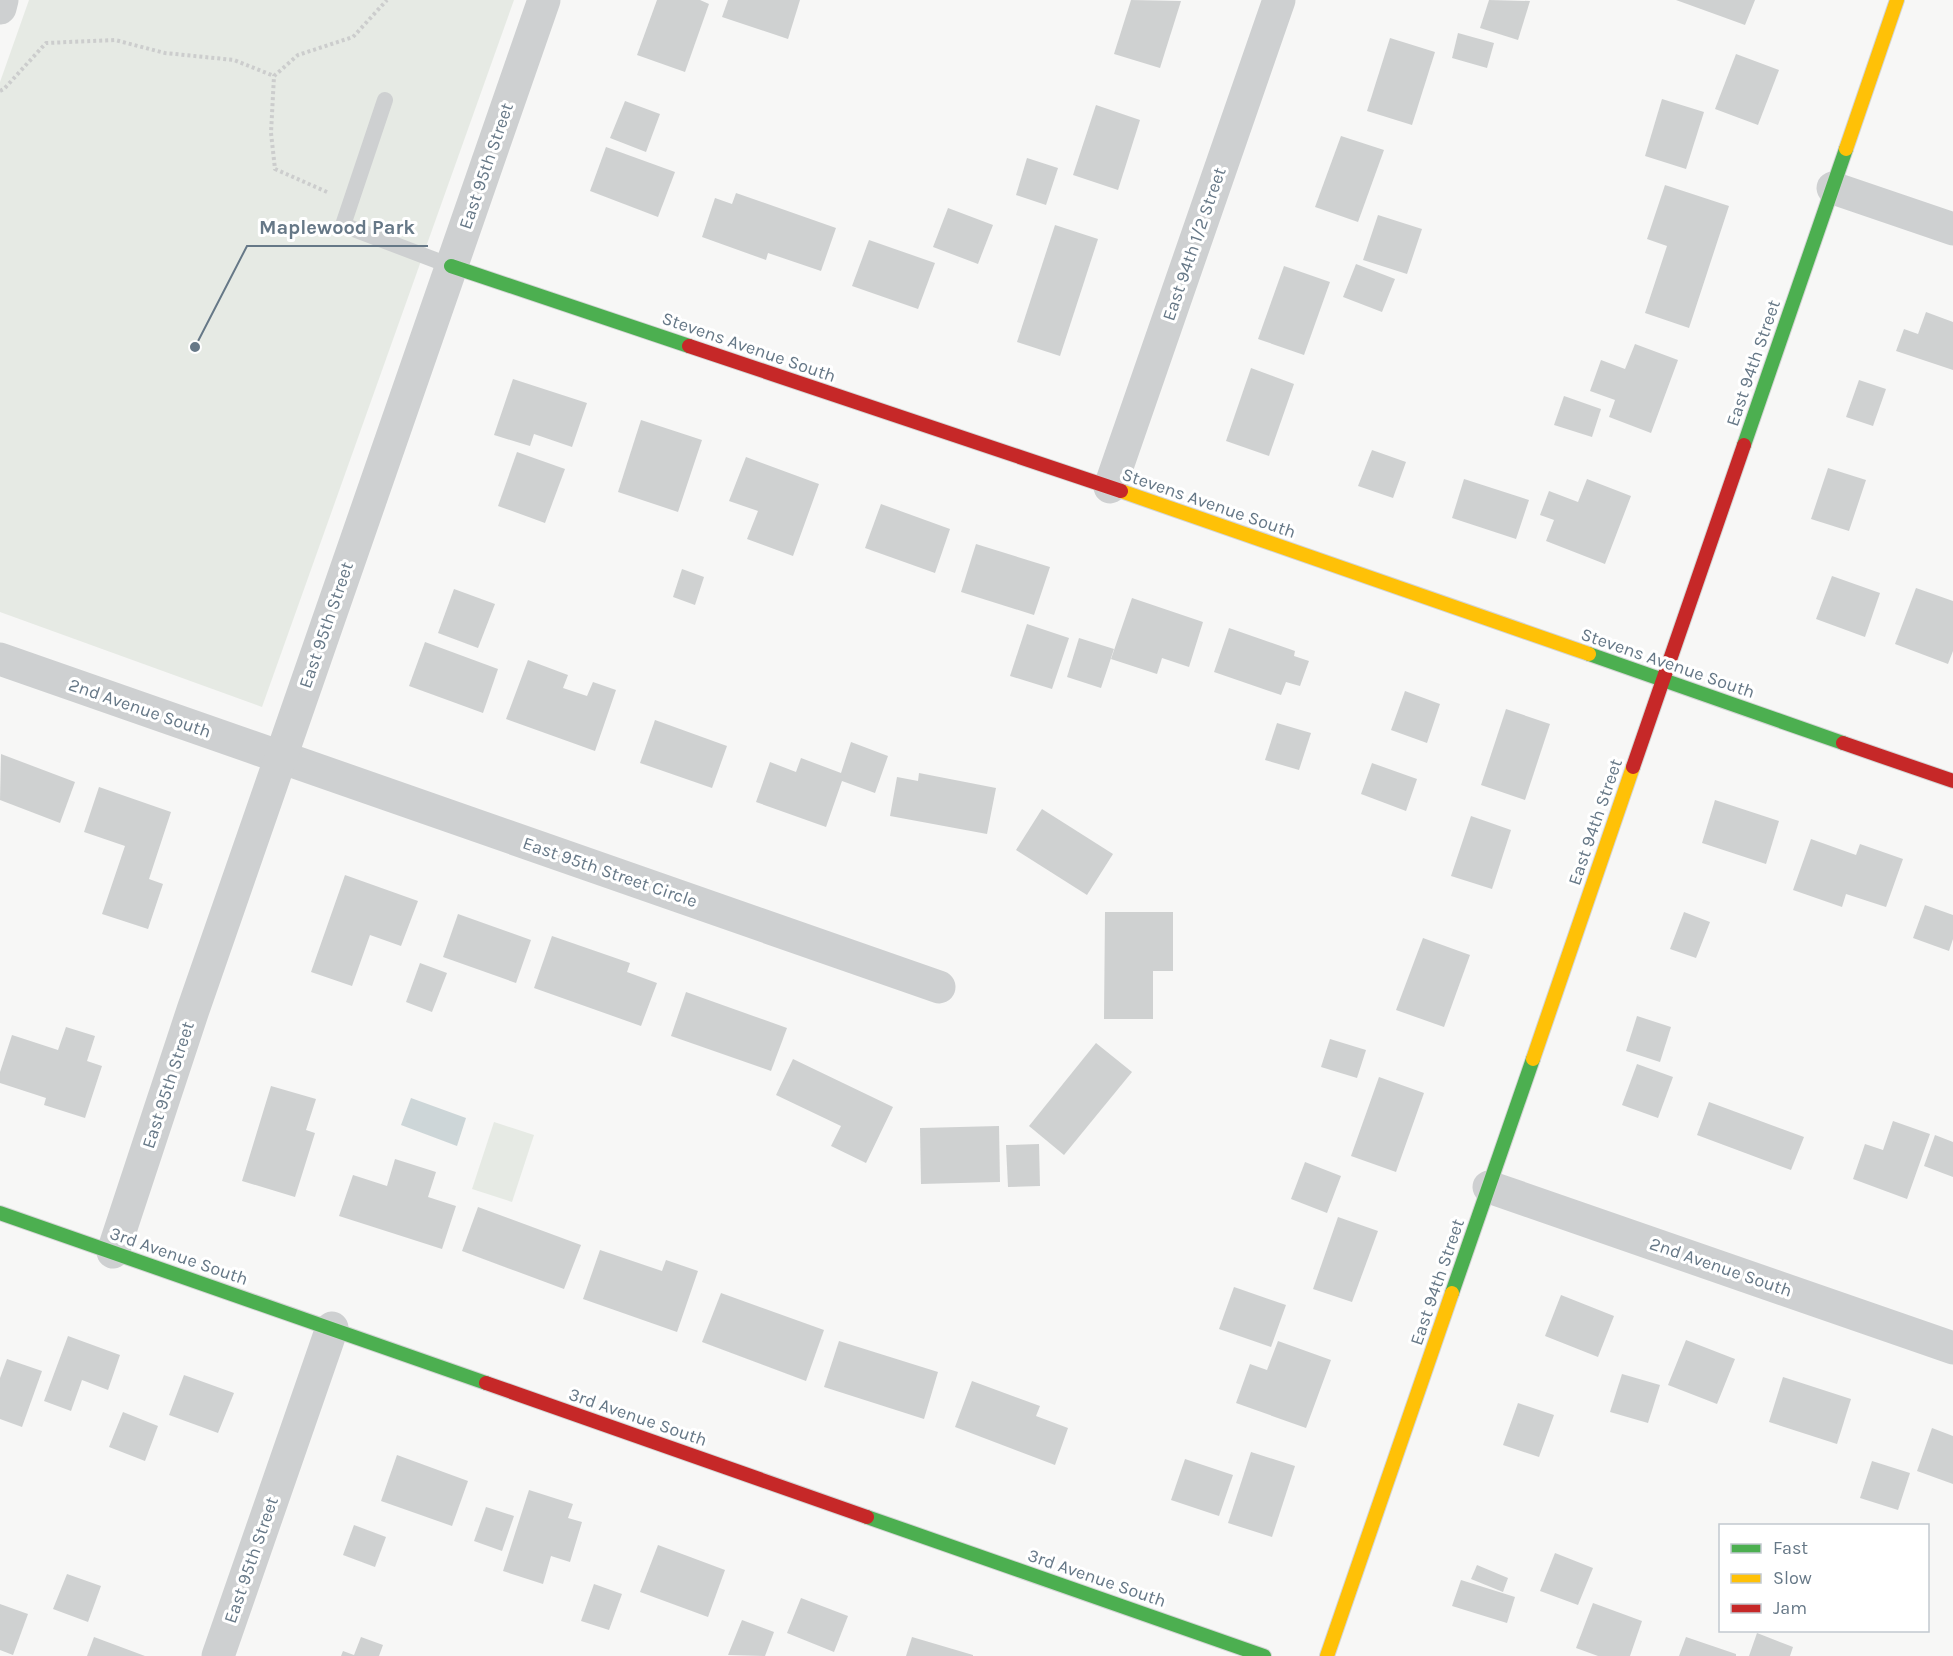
<svg xmlns="http://www.w3.org/2000/svg" width="1953" height="1656" font-family="Karla,sans-serif">
	<rect width="100%" height="100%" fill="#f7f7f6"/>
	<!-- green -->
	<g fill="#e6eae4">
		<path d="M29,0H514L262,707L0,612V82Z"/>
		<path d="M494,1122L534,1135L512,1202L472,1189Z"/>
	</g>
	<!-- water -->
	<path fill="#cdd6d8" d="M411,1098L466,1118L457,1146L401,1125Z"/>
	<!-- building -->
	<g fill="#cfd1d1">
		<path d="M657,0H700L709,4L685,72L637,55Z"/>
		<path d="M728,0H800L788,39L722,17Z"/>
		<path d="M1131,0L1181,1L1160,68L1114,54Z"/>
		<path d="M1489,0L1530,1L1518,40L1480,28Z"/>
		<path d="M1676,0H1755L1745,25Z"/>
		<path d="M1458,33L1494,43L1487,68L1452,58Z"/>
		<path d="M1390,38L1435,52L1412,125L1367,111Z"/>
		<path d="M1736,54L1779,70L1758,125L1715,109Z"/>
		<path d="M1662,99L1704,112L1686,169L1645,156Z"/>
		<path d="M625,101L660,114L646,152L610,138Z"/>
		<path d="M1096,105L1140,120L1118,190L1073,175Z"/>
		<path d="M1341,136L1384,150L1358,222L1315,207Z"/>
		<path d="M606,147L675,172L658,217L590,191Z"/>
		<path d="M1027,158L1058,168L1046,205L1016,195Z"/>
		<path d="M1665,185L1729,206L1689,328L1645,313L1667,246L1647,239Z"/>
		<path d="M736,193L836,228L821,271L768,253L766,260L702,237L715,198L732,204Z"/>
		<path d="M948,208L993,225L978,264L933,247Z"/>
		<path d="M1378,215L1422,229L1407,274L1363,260Z"/>
		<path d="M1055,225L1098,239L1060,356L1017,342Z"/>
		<path d="M869,240L935,263L918,309L852,286Z"/>
		<path d="M1356,264L1395,279L1382,312L1343,297Z"/>
		<path d="M1284,266L1330,282L1304,355L1258,339Z"/>
		<path d="M1926,312L1953,322V370L1896,351L1904,329L1918,334Z"/>
		<path d="M1635,344L1678,360L1651,433L1609,417L1615,400L1590,391L1601,360L1625,369Z"/>
		<path d="M1251,368L1294,384L1269,456L1226,441Z"/>
		<path d="M513,379L587,403L572,447L534,434L530,446L494,435Z"/>
		<path d="M1859,380L1886,389L1873,426L1846,417Z"/>
		<path d="M1564,396L1601,409L1592,437L1554,425Z"/>
		<path d="M641,420L702,440L678,512L618,492Z"/>
		<path d="M1372,450L1406,462L1393,498L1358,486Z"/>
		<path d="M517,452L565,469L545,523L498,506Z"/>
		<path d="M746,457L819,484L793,556L747,539L758,511L729,501Z"/>
		<path d="M1828,468L1866,480L1849,531L1811,519Z"/>
		<path d="M1464,479L1529,500L1516,539L1452,518Z"/>
		<path d="M1587,479L1631,496L1605,564L1546,541L1554,520L1540,515L1549,491L1578,502Z"/>
		<path d="M881,504L950,529L935,573L865,548Z"/>
		<path d="M976,544L1050,567L1034,615L961,592Z"/>
		<path d="M682,569L704,577L695,605L673,597Z"/>
		<path d="M1832,576L1880,593L1865,637L1816,619Z"/>
		<path d="M1916,588L1953,601V651L1948,664L1895,644Z"/>
		<path d="M454,589L495,604L478,648L438,633Z"/>
		<path d="M1132,598L1203,622L1189,667L1162,658L1157,674L1111,659Z"/>
		<path d="M1027,624L1069,638L1052,689L1010,676Z"/>
		<path d="M1229,628L1295,651L1294,656L1309,661L1300,686L1286,682L1281,695L1214,672Z"/>
		<path d="M1079,638L1114,649L1101,688L1067,677Z"/>
		<path d="M425,642L498,669L483,713L409,686Z"/>
		<path d="M528,660L568,675L563,688L587,696L593,682L616,690L595,751L506,719Z"/>
		<path d="M1405,691L1440,704L1427,743L1391,730Z"/>
		<path d="M1506,709L1550,724L1525,800L1481,785Z"/>
		<path d="M655,720L727,746L712,788L640,763Z"/>
		<path d="M1277,723L1311,733L1299,770L1265,760Z"/>
		<path d="M851,742L888,756L875,793L842,781L826,827L756,802L770,762L796,772L801,758L841,773Z"/>
		<path d="M1,754L75,782L60,823L0,800Z"/>
		<path d="M1372,763L1417,779L1406,811L1361,794Z"/>
		<path d="M919,773L996,788L987,834L890,816L897,777L918,781Z"/>
		<path d="M99,787L171,812L149,879L163,884L148,929L102,914L125,846L84,832Z"/>
		<path d="M1715,800L1779,821L1766,864L1702,843Z"/>
		<path d="M1042,809L1113,854L1087,895L1016,850Z"/>
		<path d="M1471,816L1511,830L1492,889L1451,876Z"/>
		<path d="M1811,839L1856,855L1860,844L1903,859L1886,907L1846,894L1842,907L1793,890Z"/>
		<path d="M345,875L418,901L401,946L370,935L352,986L311,972Z"/>
		<path d="M1925,905L1953,915V939L1949,951L1913,938Z"/>
		<path d="M1105,912H1173V971H1153V1019H1104Z"/>
		<path d="M1684,912L1710,922L1696,958L1670,949Z"/>
		<path d="M458,914L531,940L516,983L443,957Z"/>
		<path d="M552,936L630,963L627,972L657,983L641,1026L534,988Z"/>
		<path d="M1423,938L1470,955L1444,1027L1396,1010Z"/>
		<path d="M420,963L447,973L432,1012L406,1002Z"/>
		<path d="M686,992L787,1028L771,1071L671,1036Z"/>
		<path d="M1637,1016L1671,1027L1660,1062L1626,1051Z"/>
		<path d="M66,1027L95,1036L87,1061L102,1066L85,1118L44,1105L46,1098L0,1083V1072L12,1035L58,1050Z"/>
		<path d="M1330,1039L1366,1050L1357,1078L1321,1067Z"/>
		<path d="M1096,1043L1132,1072L1064,1155L1029,1126Z"/>
		<path d="M793,1059L893,1107L866,1163L831,1146L841,1126L776,1095Z"/>
		<path d="M1637,1064L1673,1077L1658,1118L1622,1105Z"/>
		<path d="M1379,1077L1424,1093L1396,1172L1351,1156Z"/>
		<path d="M271,1086L316,1099L306,1130L315,1133L295,1197L242,1181Z"/>
		<path d="M1709,1102L1804,1137L1791,1170L1697,1135Z"/>
		<path d="M1893,1121L1930,1134L1907,1199L1853,1179L1865,1144L1883,1150Z"/>
		<path d="M999,1126L1000,1182L921,1184L920,1128Z"/>
		<path d="M1935,1135L1953,1142V1177L1924,1166Z"/>
		<path d="M1039,1144L1040,1186L1008,1187L1006,1145Z"/>
		<path d="M395,1159L436,1172L428,1197L456,1206L442,1249L339,1216L353,1175L387,1186Z"/>
		<path d="M1305,1162L1341,1176L1327,1213L1291,1199Z"/>
		<path d="M478,1207L581,1245L564,1289L462,1251Z"/>
		<path d="M1338,1217L1378,1231L1352,1302L1313,1289Z"/>
		<path d="M600,1250L662,1271L666,1260L698,1271L677,1332L583,1299Z"/>
		<path d="M1234,1287L1286,1305L1271,1347L1219,1329Z"/>
		<path d="M721,1293L824,1330L806,1381L702,1342Z"/>
		<path d="M1561,1295L1614,1316L1598,1357L1545,1336Z"/>
		<path d="M68,1336L120,1355L108,1390L82,1380L71,1411L44,1401Z"/>
		<path d="M1686,1340L1735,1359L1717,1404L1668,1385Z"/>
		<path d="M839,1341L938,1372L924,1419L824,1387Z"/>
		<path d="M1278,1341L1331,1360L1306,1428L1236,1403L1250,1364L1267,1370Z"/>
		<path d="M7,1359L42,1371L22,1427L0,1419V1378Z"/>
		<path d="M1622,1374L1660,1385L1648,1423L1610,1412Z"/>
		<path d="M184,1375L234,1393L218,1433L169,1415Z"/>
		<path d="M1783,1377L1851,1399L1837,1444L1769,1422Z"/>
		<path d="M972,1381L1040,1406L1036,1416L1068,1428L1055,1465L955,1427Z"/>
		<path d="M1518,1403L1554,1415L1539,1457L1503,1445Z"/>
		<path d="M123,1412L158,1426L145,1461L109,1447Z"/>
		<path d="M1932,1428L1953,1436V1484L1917,1471Z"/>
		<path d="M1251,1452L1295,1466L1272,1537L1228,1523Z"/>
		<path d="M397,1455L468,1481L452,1526L381,1501Z"/>
		<path d="M1185,1459L1233,1475L1219,1516L1171,1500Z"/>
		<path d="M1872,1461L1910,1473L1898,1510L1860,1498Z"/>
		<path d="M529,1490L573,1504L568,1518L582,1522L570,1562L551,1556L543,1584L503,1571Z"/>
		<path d="M486,1507L514,1516L502,1551L474,1541Z"/>
		<path d="M354,1525L386,1537L375,1567L343,1555Z"/>
		<path d="M658,1545L725,1570L708,1617L640,1592Z"/>
		<path d="M1555,1553L1593,1568L1578,1605L1540,1591Z"/>
		<path d="M1477,1565L1508,1578L1503,1592L1471,1579Z"/>
		<path d="M67,1574L101,1586L88,1622L53,1609Z"/>
		<path d="M1461,1580L1515,1597L1507,1623L1452,1606Z"/>
		<path d="M594,1584L622,1594L609,1630L581,1621Z"/>
		<path d="M801,1598L848,1616L834,1652L787,1633Z"/>
		<path d="M1593,1603L1642,1621L1630,1656H1598L1576,1648Z"/>
		<path d="M0,1604L28,1614L13,1655L0,1650Z"/>
		<path d="M742,1620L774,1632L765,1656L728,1655Z"/>
		<path d="M1757,1633L1793,1647L1790,1656H1749Z"/>
		<path d="M94,1637L145,1656H87Z"/>
		<path d="M361,1637L383,1645L379,1656H341L343,1651L354,1655Z"/>
		<path d="M912,1637L973,1655V1656H906Z"/>
		<path d="M1686,1637L1736,1654V1656H1679Z"/>
	</g>
	<g fill="none" stroke-linecap="round" stroke-linejoin="round">
		<defs>
			<g id="fast">
				<path d="M451,266L689,346"/>
				<path d="M1744,445L1846,149"/>
				<path d="M1589,654L1843,743"/>
				<path d="M0,1213L486,1383"/>
				<path d="M1452,1293L1533,1059"/>
				<path d="M867,1517L1264,1656"/>
			</g>
			<g id="slow">
				<path d="M1846,149L1897,0"/>
				<path d="M1121,491L1589,654"/>
				<path d="M1533,1059L1633,767"/>
				<path d="M1327,1656L1452,1293"/>
			</g>
			<g id="jam">
				<path d="M689,346L1121,491"/>
				<path d="M1843,743L1953,781"/>
				<path d="M1633,767L1744,445"/>
				<path d="M486,1383L867,1517"/>
			</g>
		</defs>
		<!-- fast casing -->
		<use href="#fast" stroke="#d3d5d5" stroke-width="16"/>
		<!-- slow casing -->
		<use href="#slow" stroke="#d3d5d5" stroke-width="16"/>
		<!-- jam casing -->
		<use href="#jam" stroke="#d3d5d5" stroke-width="16"/>
		<!-- path -->
		<g stroke="#cccdcd" stroke-width="4" stroke-dasharray="3 3" stroke-linecap="butt">
			<path d="M0,91L4,89L46,43L115,40L165,53L234,60L274,76"/>
			<path d="M327,192L275,169L271,133L274,76L298,55L353,37L387,0"/>
		</g>
		<!-- lane -->
		<path stroke="#ced0d1" stroke-width="16" d="M385,100L343,225L451,266"/>
		<!-- street -->
		<g stroke="#ced0d1" stroke-width="33">
			<path d="M0,8L2,0"/>
			<path d="M1833,188L1953,229"/>
			<path d="M1110,487L1279,0"/>
			<path d="M0,659L939,987"/>
			<path d="M1489,1187L1953,1348"/>
			<path d="M113,1252L193,1010L544,0"/>
			<path d="M218,1656L332,1328"/>
		</g>
		<!-- fast -->
		<use href="#fast" stroke="#4caf50" stroke-width="14"/>
		<!-- slow -->
		<use href="#slow" stroke="#ffc107" stroke-width="14"/>
		<!-- jam -->
		<use href="#jam" stroke="#c62828" stroke-width="14"/>
	</g>
	<g text-anchor="middle" stroke-width="6" stroke-linejoin="round" paint-order="stroke">
		<!-- street labels -->
		<g font-size="18" fill="#667887" stroke="#fff">
			<text transform="translate(486 166) rotate(-71)" y="6">East 95th Street</text>
			<text transform="translate(1194 244) rotate(-71)" y="6">East 94th 1/2 Street</text>
			<text transform="translate(749 347) rotate(19)" y="6">Stevens Avenue South</text>
			<text transform="translate(1753 363) rotate(-71)" y="6">East 94th Street</text>
			<text transform="translate(1209 503) rotate(19)" y="6">Stevens Avenue South</text>
			<text transform="translate(326 625) rotate(-71)" y="6">East 95th Street</text>
			<text transform="translate(1668 663) rotate(19)" y="6">Stevens Avenue South</text>
			<text transform="translate(140 708) rotate(19)" y="6">2nd Avenue South</text>
			<text transform="translate(1595 822) rotate(-71)" y="6">East 94th Street</text>
			<text transform="translate(610 872) rotate(19)" y="6">East 95th Street Circle</text>
			<text transform="translate(168 1085) rotate(-72)" y="6">East 95th Street</text>
			<text transform="translate(179 1256) rotate(19)" y="6">3rd Avenue South</text>
			<text transform="translate(1721 1267) rotate(19)" y="6">2nd Avenue South</text>
			<text transform="translate(1437 1282) rotate(-71)" y="6">East 94th Street</text>
			<text transform="translate(638 1417) rotate(19)" y="6">3rd Avenue South</text>
			<text transform="translate(251 1560) rotate(-71)" y="6">East 95th Street</text>
			<text transform="translate(1097 1578) rotate(19)" y="6">3rd Avenue South</text>
		</g>
	</g>
	<!-- callouts -->
	<path fill="none" stroke="#667887" stroke-width="2" d="M195 347L247 246H428"/>
	<circle fill="#667887" stroke="#fff" stroke-width="2" cx="195" cy="347" r="6"/>
	<g font-size="20" text-anchor="middle" font-weight="bold" fill="#667887" stroke="#fff" stroke-width="6" stroke-linejoin="round" paint-order="stroke">
		<text x="337" y="234">Maplewood Park</text>
	</g>
	<!-- legend -->
	<rect x="1719" y="1524" width="210" height="108" fill="#ffffff" stroke="#c2c9cf" stroke-width="1.5"/>
	<rect x="1731" y="1544" width="30" height="9" fill="#4caf50" stroke="#c2c9cf" stroke-width="1.5"/>
	<text x="1773" y="1554" font-size="18" fill="#667887">Fast</text>
	<rect x="1731" y="1574" width="30" height="9" fill="#ffc107" stroke="#c2c9cf" stroke-width="1.5"/>
	<text x="1773" y="1584" font-size="18" fill="#667887">Slow</text>
	<rect x="1731" y="1604" width="30" height="9" fill="#c62828" stroke="#c2c9cf" stroke-width="1.5"/>
	<text x="1773" y="1614" font-size="18" fill="#667887">Jam</text>
</svg>
